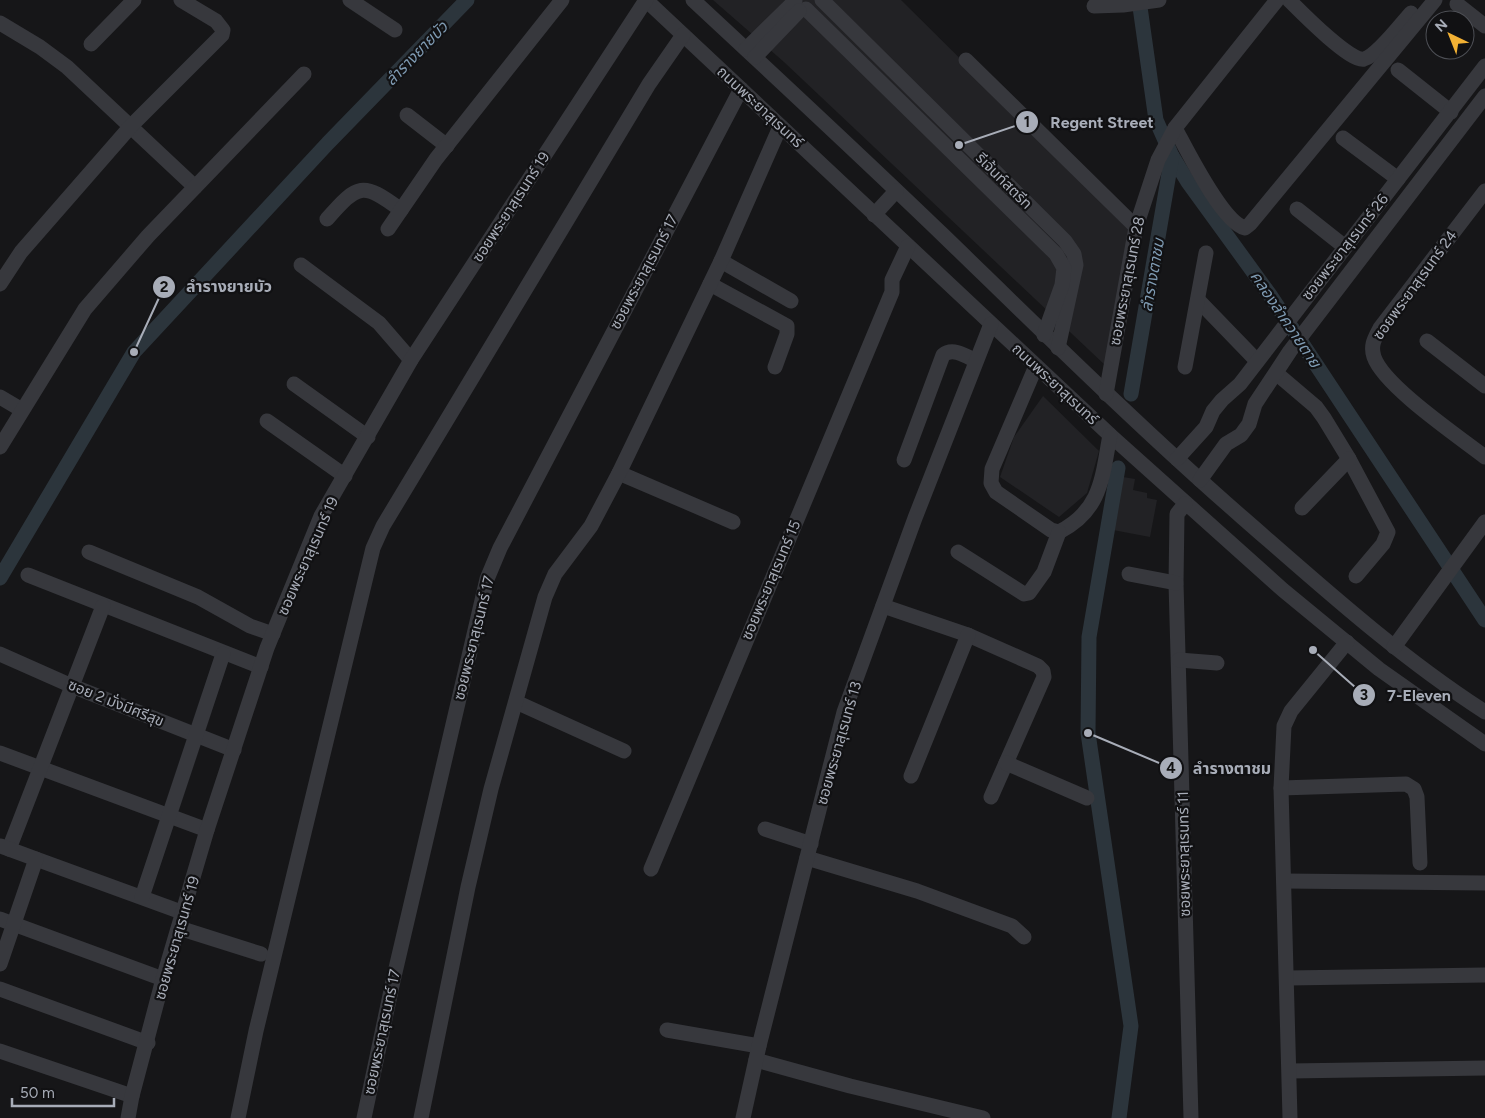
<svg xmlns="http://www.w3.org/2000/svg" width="1485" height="1118" font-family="Figtree,'Noto Sans Thai',sans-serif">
	<rect width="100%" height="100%" fill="#161618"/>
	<!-- built -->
	<g fill="#222225">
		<path d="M713,0H901L1131,228L1106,366L784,62Z"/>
		<path d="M1043,396L1099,451L1087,493L1059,517L1000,477L1014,437Z"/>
		<path d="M1123,477L1135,479L1133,490L1147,493V498L1157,500L1150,537L1113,530Z"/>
	</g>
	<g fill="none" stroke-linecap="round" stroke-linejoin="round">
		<!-- canal -->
		<g stroke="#2c353c" stroke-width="15">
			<path d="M1139,0L1156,120L1172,156L1188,182L1270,295L1485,620"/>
			<path d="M1131,394L1172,156"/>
			<path d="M1118,468L1089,637L1088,733L1131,1026L1119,1118"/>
			<path d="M0,578L134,352L328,143L467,0"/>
		</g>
		<!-- minor -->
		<g stroke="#37383d" stroke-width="15">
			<path d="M350,0L395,30"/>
			<path d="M646,0L1110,435L1283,590L1379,669L1485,744"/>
			<path d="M693,0C777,78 861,156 943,235C1042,331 1139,427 1243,518C1321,586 1398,656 1485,712"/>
			<path d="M822,0L1065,241L1074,254L1076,265L1058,348"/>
			<path d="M1289,0C1300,11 1351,63 1364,59C1377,56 1401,24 1411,13"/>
			<path d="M1457,4L1485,26"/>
			<path d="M1094,6L1123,5L1159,0"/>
			<path d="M806,9L1056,254L1064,268L1062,285L1044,335"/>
			<path d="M0,23L40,47L67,67L195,187"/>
			<path d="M91,44L134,0"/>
			<path d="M746,49L795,1"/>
			<path d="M755,57L799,11"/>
			<path d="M966,60L1136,227"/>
			<path d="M1398,70L1451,112"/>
			<path d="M407,115L447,146"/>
			<path d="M1175,128C1187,150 1222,222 1245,228L1250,224L1435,0"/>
			<path d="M1343,138L1398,179"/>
			<path d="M1485,191L1380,328C1375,338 1370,345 1374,357C1384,386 1458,436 1485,457"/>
			<path d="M1297,209L1345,247"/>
			<path d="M874,215L896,191"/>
			<path d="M327,219C358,184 362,181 401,210"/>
			<path d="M388,229L436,159L562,0"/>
			<path d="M721,261L791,301"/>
			<path d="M301,265L379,323L411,360"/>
			<path d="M0,284L21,252L131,126L222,35L223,30L216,21L181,0"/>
			<path d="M710,284L787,326V334L775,367"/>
			<path d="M1198,300L1257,361"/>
			<path d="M1427,341L1485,386"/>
			<path d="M1036,366L992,469L991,483L996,492L1051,530L1059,532C1102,510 1102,477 1110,435"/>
			<path d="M1185,367L1206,253"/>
			<path d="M1276,373L1316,407L1324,418L1349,459L1388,532L1383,544L1356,576"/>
			<path d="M294,384L368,437"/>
			<path d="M1106,394L1136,227L1158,160L1175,128L1277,0"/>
			<path d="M0,397L22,410"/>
			<path d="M267,421L345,476"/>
			<path d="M0,447L85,309L148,236L304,74"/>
			<path d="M1177,459L1206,427L1213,411L1222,400L1240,384L1485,66"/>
			<path d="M904,460L943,355C953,347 966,356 976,361"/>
			<path d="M619,473L733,522"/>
			<path d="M1200,480L1226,444L1241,435L1249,424L1255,404L1290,351L1485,96"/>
			<path d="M1185,504L1177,514L1176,583L1191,1118"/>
			<path d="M1302,508L1349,459"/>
			<path d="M89,552L198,597L250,626L273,634"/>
			<path d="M958,552L1024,594L1029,593L1044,572L1059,532"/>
			<path d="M1129,574L1176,583"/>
			<path d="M28,575L261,667"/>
			<path d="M883,606L968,635L1038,666L1043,671L1044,677L991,797"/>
			<path d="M1394,647L1485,522"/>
			<path d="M0,654L72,686L234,750"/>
			<path d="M1179,660L1217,663"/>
			<path d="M516,702L624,751"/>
			<path d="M0,753L207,830"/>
			<path d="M1006,763L1087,798"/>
			<path d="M911,776L968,635"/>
			<path d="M1281,788L1406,784L1414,789L1417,797L1420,863"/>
			<path d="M765,829L811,844"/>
			<path d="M9,849L103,606"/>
			<path d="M807,858L917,891L1012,926L1024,937"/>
			<path d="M36,859L184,913"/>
			<path d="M651,869L892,292V280L908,246"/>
			<path d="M1284,881L1485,883"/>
			<path d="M142,897L223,654"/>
			<path d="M0,919L163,979"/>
			<path d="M179,928L261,954"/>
			<path d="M0,964L36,859L1,846"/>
			<path d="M1288,978L1485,975"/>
			<path d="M0,989L148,1043"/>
			<path d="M667,1030L759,1046"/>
			<path d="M0,1051L132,1096"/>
			<path d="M756,1060L850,1086L983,1118"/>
			<path d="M1290,1071L1485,1068"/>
			<path d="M128,1118L132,1096L163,979L207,830L267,648L321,516L411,360L646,0"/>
			<path d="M238,1118L256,1031L373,548L383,526L649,84L683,35"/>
			<path d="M364,1118L393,981L487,579L500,548L741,89"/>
			<path d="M421,1118L468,887L491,789L545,597L555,574L591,526L619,473L721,261L780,127"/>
			<path d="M743,1118L759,1046L844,712L915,518L991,324"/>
			<path d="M1290,1118L1281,788L1284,726L1291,711L1347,642"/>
		</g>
	</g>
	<g text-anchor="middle" stroke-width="4.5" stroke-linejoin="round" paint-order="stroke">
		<!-- street labels -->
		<g font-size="15" fill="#a8adb8" stroke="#111113">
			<text transform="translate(760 107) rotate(43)" y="5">ถนนพระยาสุเรนทร์</text>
			<text transform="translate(1004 181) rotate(45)" y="5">รีเจ้นท์สตรีท</text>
			<text transform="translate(511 207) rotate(-57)" y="5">ซอยพระยาสุเรนทร์ 19</text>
			<text transform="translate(1345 247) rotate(-52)" y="5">ซอยพระยาสุเรนทร์ 26</text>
			<text transform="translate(644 272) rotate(-62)" y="5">ซอยพระยาสุเรนทร์ 17</text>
			<text transform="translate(1127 281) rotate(-79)" y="5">ซอยพระยาสุเรนทร์ 28</text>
			<text transform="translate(1415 285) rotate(-54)" y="5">ซอยพระยาสุเรนทร์ 24</text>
			<text transform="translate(1055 384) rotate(43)" y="5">ถนนพระยาสุเรนทร์</text>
			<text transform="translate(308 556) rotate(-66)" y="5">ซอยพระยาสุเรนทร์ 19</text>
			<text transform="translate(771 580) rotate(-67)" y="5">ซอยพระยาสุเรนทร์ 15</text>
			<text transform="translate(474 638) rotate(-76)" y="5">ซอยพระยาสุเรนทร์ 17</text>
			<text transform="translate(116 703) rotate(22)" y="5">ซอย 2 มั่งมีศรีสุข</text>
			<text transform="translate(839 743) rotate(-74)" y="5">ซอยพระยาสุเรนทร์ 13</text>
			<text transform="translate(1184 854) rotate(-91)" y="5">ซอยพระยาสุเรนทร์ 11</text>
			<text transform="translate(177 938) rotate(-74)" y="5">ซอยพระยาสุเรนทร์ 19</text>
			<text transform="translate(382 1032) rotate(-78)" y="5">ซอยพระยาสุเรนทร์ 17</text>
		</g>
		<!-- water labels -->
		<g font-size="16" font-style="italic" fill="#7f9bb3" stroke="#111113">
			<text transform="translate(416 53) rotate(-46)" y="6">ลำรางยายบัว</text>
			<text transform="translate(1152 275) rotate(-80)" y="6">ลำรางตาชม</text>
			<text transform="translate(1286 319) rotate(56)" y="6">คลองลำควายตาย</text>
		</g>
	</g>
	<!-- callouts -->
	<path fill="none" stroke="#a8adb8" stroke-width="2" d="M959 145L1027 122M134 352L164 287M1313 650L1364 695M1088 733L1171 768"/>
	<g fill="#a8adb8" stroke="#111113" stroke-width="2">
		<circle cx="959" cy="145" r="5"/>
		<circle cx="134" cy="352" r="5"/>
		<circle cx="1313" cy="650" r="5"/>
		<circle cx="1088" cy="733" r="5"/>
		<circle cx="1027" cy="122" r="12"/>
		<circle cx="164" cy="287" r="12"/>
		<circle cx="1364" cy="695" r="12"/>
		<circle cx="1171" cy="768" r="12"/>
	</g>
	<g font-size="15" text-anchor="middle" font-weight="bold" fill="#111">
		<text x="1027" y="127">1</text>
		<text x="164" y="292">2</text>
		<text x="1364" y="700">3</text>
		<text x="1171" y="773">4</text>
	</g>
	<g font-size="16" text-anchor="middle" font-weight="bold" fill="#a8adb8" stroke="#111113" stroke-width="4.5" stroke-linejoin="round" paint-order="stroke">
		<text x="1102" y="128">Regent Street</text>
		<text x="229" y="292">ลำรางยายบัว</text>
		<text x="1419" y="701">7-Eleven</text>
		<text x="1232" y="774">ลำรางตาชม</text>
	</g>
	<!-- north arrow -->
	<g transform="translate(1450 35) rotate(317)"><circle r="24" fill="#111113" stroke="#4d4f55"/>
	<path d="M0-4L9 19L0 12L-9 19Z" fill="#f2b134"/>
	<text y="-8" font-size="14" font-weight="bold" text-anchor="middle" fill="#a8adb8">N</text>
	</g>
	<!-- scale -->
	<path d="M12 1098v8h102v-8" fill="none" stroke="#a8adb8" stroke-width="2.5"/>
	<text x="20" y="1098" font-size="15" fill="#a8adb8" stroke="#111113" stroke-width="4" paint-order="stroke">50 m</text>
</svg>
